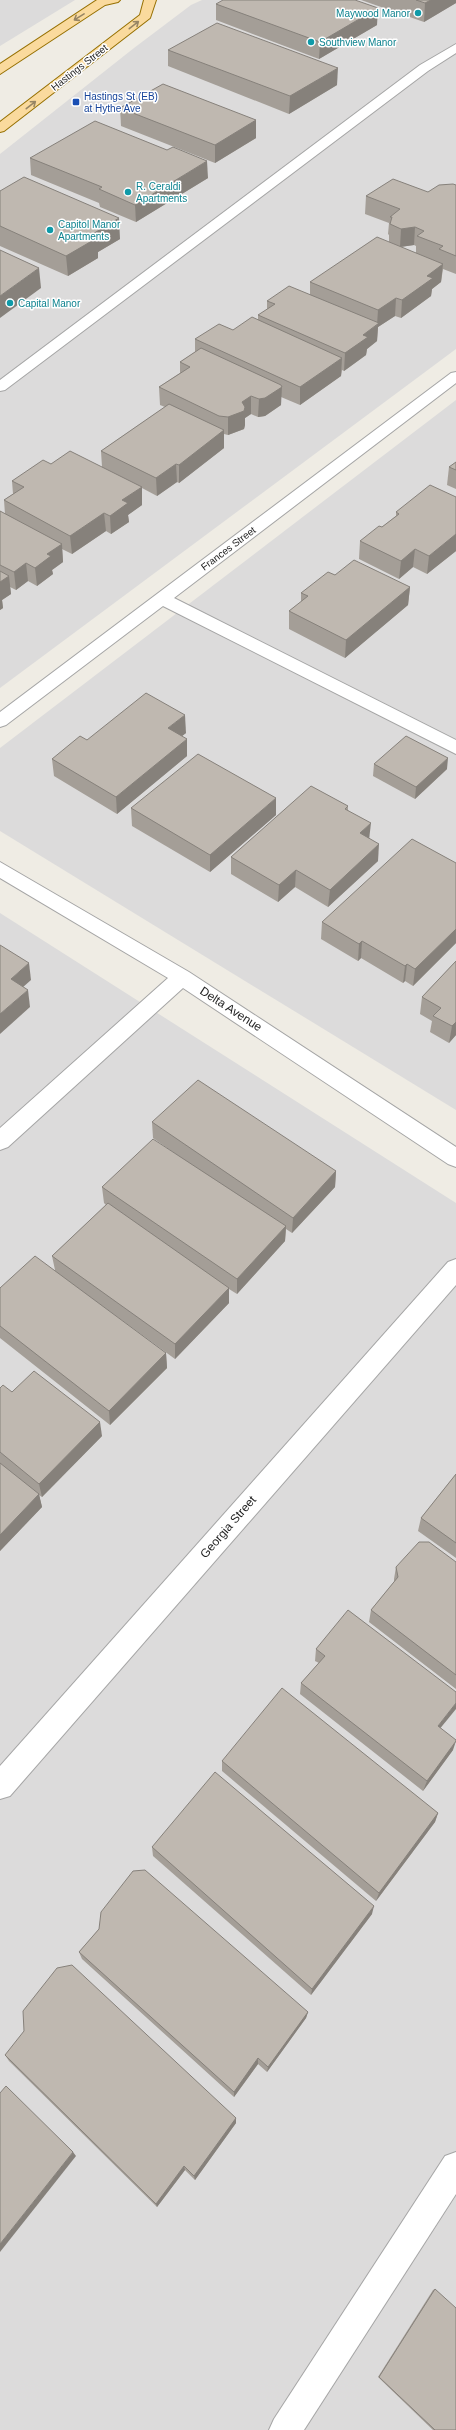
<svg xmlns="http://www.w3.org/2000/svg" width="456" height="2430" font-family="Arial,sans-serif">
	<rect width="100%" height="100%" fill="#efece4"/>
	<!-- residential -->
	<g fill="#dcdbdb">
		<path d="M0,0H75L0,46Z"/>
		<path d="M202,0H456V349L0,688V154L134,48L191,5Z"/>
		<path d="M456,400V1110L0,831V748Z"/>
		<path d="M0,913L456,1203V2430H0Z"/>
	</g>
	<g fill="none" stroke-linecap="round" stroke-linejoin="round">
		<defs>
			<g id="minor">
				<path d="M456,44V53L428,71L5,390L0,391V380L420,65Z"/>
				<path d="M456,372V383L174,598L456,740V754L163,606L6,725L0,727V712L451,373Z"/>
				<path d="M0,862L189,972L456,1147V1167L448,1164L183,988L8,1147L0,1150V1128L168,978L0,878Z"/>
				<path d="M456,1259V1285L10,1796L0,1799V1766L448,1262Z"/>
				<path d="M456,2152V2194L304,2430H269L274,2419L445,2156Z"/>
			</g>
			<g id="major">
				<path d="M97,0H120L118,2L105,5L0,74V64Z"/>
				<path d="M144,0H156L150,18L4,131L0,132V122L140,15Z"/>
			</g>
		</defs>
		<!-- minor casing -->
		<use href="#minor" stroke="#a5a5a5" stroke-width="2"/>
		<!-- major casing -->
		<use href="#major" stroke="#967002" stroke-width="2"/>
		<!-- minor -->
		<use href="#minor" fill="#fff" fill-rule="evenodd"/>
		<!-- major -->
		<use href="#major" fill="#fada9d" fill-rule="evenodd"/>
	</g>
	<!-- wall -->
	<g fill="#a49e97" fill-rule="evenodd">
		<path d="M361,0H456V3L424,22Z"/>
		<path d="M216,4L377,25L319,59L216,20Z"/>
		<path d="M168,50L337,85L289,114L168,66Z"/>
		<path d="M120,108L256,120V138L215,163L121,126Z"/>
		<path d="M30,158L208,178L136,222L100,207L99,203L31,175Z"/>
		<path d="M456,185V274L443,269L441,282L432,289L431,296L401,318L395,316L378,327L377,341L367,349L366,355L344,371L342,370L341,376L300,405L281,397V405L265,416L258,417L251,414L245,418V425L244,429L228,435L224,434V448L179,483L177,482L157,496L142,488V505L128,515L129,522L111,534L106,531L72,554L62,549L63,562L52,570L53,574L37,586L28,581L16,590L10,587L11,594L2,600L3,608L0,610V511L5,514L4,500L13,494L12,481L51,464L102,467L101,451L165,407L160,405L159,387L180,373V362L195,352V339L233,330L258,320V315L267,310V301L310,295V282L397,246L389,242V235L388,234L389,223L365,214L366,196L428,192ZM414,245L416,246V253L400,247Z"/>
		<path d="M0,191L120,239L98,252V258L68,276L0,246Z"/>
		<path d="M456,462V489L447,485L449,467Z"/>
		<path d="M456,497V551L427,574L413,567L399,579L359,559L360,541L382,527L396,516V512Z"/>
		<path d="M335,575L410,587L408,605L345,658L289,629V611L301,602V593Z"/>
		<path d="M186,733L182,736L187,756L117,814L54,776L52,759L87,740Z"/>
		<path d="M374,764L447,769L415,799L373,776Z"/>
		<path d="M348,806V810L369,838L378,861L328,907L295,887L278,902L231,874V857Z"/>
		<path d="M131,808L276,815L210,872L132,826Z"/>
		<path d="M456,863V943L413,986L405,981L403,983L361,958L358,961L321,939L322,922Z"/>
		<path d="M456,961V1035L449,1043L430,1032L432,1021L420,1014L422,997Z"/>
		<path d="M152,1122L336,1171L335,1187L292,1233L286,1229L285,1241L237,1294L229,1289V1303L175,1359L89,1296L166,1353L167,1368L110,1425L0,1338V1288L55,1270L52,1256L106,1205L104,1203L102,1187L177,1155L153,1138Z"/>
		<path d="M0,1388L12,1392L102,1436L42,1497L39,1495L42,1507L0,1551Z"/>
		<path d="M456,1474V1558L418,1531L421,1518Z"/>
		<path d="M456,1562V1689L369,1622L371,1610L394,1582V1579L396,1567Z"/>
		<path d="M316,1649L441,1728L453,1750L423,1791L300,1694L301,1683L319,1663L315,1661Z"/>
		<path d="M222,1761L438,1813L435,1822L376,1901L222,1771Z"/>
		<path d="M152,1847L372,1914L311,1995L153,1856Z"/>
		<path d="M99,1929L308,2012L306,2018L267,2072L258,2064L234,2097L82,1959L79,1952Z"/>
		<path d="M5,2055L236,2118V2123L195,2180L185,2170L157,2207L9,2061Z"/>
		<path d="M435,2289L456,2430H433L378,2377L433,2290Z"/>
	</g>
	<!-- shaded-wall -->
	<g fill="#86817b">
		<path d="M431,0H456V3L424,22L425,3Z"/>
		<path d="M378,8L377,25L319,59L320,42Z"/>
		<path d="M338,68L337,85L289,114L290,96Z"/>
		<path d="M256,120V138L215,163V145Z"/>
		<path d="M207,161L208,178L136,222L135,205Z"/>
		<path d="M119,218L120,239L98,252V258L68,276L66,256L91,235Z"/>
		<path d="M415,227L414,245L400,247L401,229Z"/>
		<path d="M443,264L441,282L432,289L431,296L401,318L402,300L427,276Z"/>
		<path d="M39,268L41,288L0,318V296Z"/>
		<path d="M396,298L395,316L378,327L377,341L367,349L366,355L344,371L345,353L363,335L377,325L378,310Z"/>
		<path d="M342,358L341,376L300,405V387Z"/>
		<path d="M282,387L281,405L265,416L258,417L259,399Z"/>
		<path d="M251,396V414L245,418V425L244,429L228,435V417L242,402Z"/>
		<path d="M224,430V448L179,483V465Z"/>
		<path d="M176,464L177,482L157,496L156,478Z"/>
		<path d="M142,487V505L128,515L129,522L111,534L110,516L122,500Z"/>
		<path d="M104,513L106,531L72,554L70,536Z"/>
		<path d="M456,534V551L427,574L429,556Z"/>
		<path d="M62,544L63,562L52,570L53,574L37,586L35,568L47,554Z"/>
		<path d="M415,549L413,567L399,579L401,561Z"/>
		<path d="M26,563L28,581L16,590L14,572Z"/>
		<path d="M9,576L11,594L2,600L3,608L0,610V582Z"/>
		<path d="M410,587L408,605L345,658L346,640Z"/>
		<path d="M185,715L186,733L169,746L168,728Z"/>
		<path d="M187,739V756L117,814L116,797Z"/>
		<path d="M448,758L447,769L415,799L416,787Z"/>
		<path d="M276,798V815L210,872V855Z"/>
		<path d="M371,823L369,840L360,833Z"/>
		<path d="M379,844L378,861L328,907L330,890Z"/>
		<path d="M296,870L295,887L278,902L279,885Z"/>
		<path d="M456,929V943L413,986L415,969Z"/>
		<path d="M362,941L361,958L358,961L359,944Z"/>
		<path d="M29,963L31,980L13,996L11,979Z"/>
		<path d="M407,964L405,981L403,983L405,966Z"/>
		<path d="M28,990L30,1007L0,1034V1014Z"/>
		<path d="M456,1022V1035L449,1043L452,1026Z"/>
		<path d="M336,1171L335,1187L292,1233L293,1218Z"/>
		<path d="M286,1226L285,1241L237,1294V1279Z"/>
		<path d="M229,1288V1303L175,1359V1344Z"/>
		<path d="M166,1353L167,1368L110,1425L109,1411Z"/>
		<path d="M100,1422L102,1436L42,1497L39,1484Z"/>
		<path d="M39,1494L42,1507L0,1551V1535Z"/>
		<path d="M456,1703V1709L434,1736L438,1726Z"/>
		<path d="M456,1741L453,1750L423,1791L427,1781Z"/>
		<path d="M438,1813L435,1822L376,1901L379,1893Z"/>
		<path d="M374,1906L372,1914L311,1995L312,1989Z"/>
		<path d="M308,2012L306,2018L267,2072L268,2067Z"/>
		<path d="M258,2058V2064L234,2097V2092Z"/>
		<path d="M236,2118V2123L195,2180L194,2176Z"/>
		<path d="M73,2152L76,2156L0,2252V2244Z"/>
		<path d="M184,2166L185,2170L157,2207L156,2204Z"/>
	</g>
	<!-- building -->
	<g fill="#bfb8b0" stroke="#86817b">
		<path d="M223,0H355L378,8L320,42L216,4Z"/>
		<path d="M416,0H431L425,3Z"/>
		<path d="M217,23L338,68L290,96L168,50Z"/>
		<path d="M163,84L256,120L215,145L120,108Z"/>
		<path d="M95,121L167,150L173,147L207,161L135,205L99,189L102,187L30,158Z"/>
		<path d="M24,177L119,218L91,235L97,238L66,256L0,226V191Z"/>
		<path d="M393,179L428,192L439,185L453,184L456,185V256L439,249L443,246L417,236L424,231L415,227L401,229L390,224L392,217H390L400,209L366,196Z"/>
		<path d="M377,237L443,264L427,276L433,278L402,300L396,298L378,310L310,282Z"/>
		<path d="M0,250L39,268L0,296Z"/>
		<path d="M289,286L379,323L363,335L368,337L345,353L258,315L275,304L267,301Z"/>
		<path d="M252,317L342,358L300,387L195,339L219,324L233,330Z"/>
		<path d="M201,348L281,385L282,387L265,398L259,399L251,396L242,402L245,407L244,411L228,417L219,416L159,387L190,367L180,362Z"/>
		<path d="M169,404L224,430L179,465L176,464L156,478L101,451Z"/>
		<path d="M70,451L142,487L122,500L128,503L110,516L104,513L70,536L4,500L24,487L12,481L43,460L51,464Z"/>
		<path d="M456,462V470L449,467Z"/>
		<path d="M430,485L456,497V534L429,556L415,549L401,561L360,541L379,526L382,527L399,514L396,512Z"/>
		<path d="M0,511L62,544L47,554L51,556L35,568L26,563L14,572L0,565Z"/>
		<path d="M354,560L410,587L346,640L289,611L308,596L301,593L328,572L335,575Z"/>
		<path d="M0,571L9,576L0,582Z"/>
		<path d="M146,693L185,715L168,728L187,739L116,797L52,759L80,736L87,740Z"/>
		<path d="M406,736L448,758L416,787L374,764Z"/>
		<path d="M198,754L276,798L210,855L131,808Z"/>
		<path d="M311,786L348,806L345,809L371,823L360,833L379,844L330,890L296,870L279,885L231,857Z"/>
		<path d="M412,839L456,863V929L415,969L407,964L405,966L362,941L359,944L322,922Z"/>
		<path d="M0,945L29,963L11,979L28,990L0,1014Z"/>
		<path d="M456,961V1022L452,1026L433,1016L441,1008L422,997Z"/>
		<path d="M198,1080L336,1171L293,1218L152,1122Z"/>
		<path d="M153,1139L286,1226L237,1279L102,1187Z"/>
		<path d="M108,1203L229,1288L175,1344L52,1256Z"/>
		<path d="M35,1256L166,1353L109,1411L0,1326V1288Z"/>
		<path d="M34,1371L100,1422L39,1484L0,1452V1388L3,1385L12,1392Z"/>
		<path d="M0,1463L39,1494L0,1535Z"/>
		<path d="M456,1474V1543L421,1518Z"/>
		<path d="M419,1542H429L456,1562V1675L371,1610L398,1577L396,1567Z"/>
		<path d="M348,1610L456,1692V1703L438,1726L456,1740V1741L427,1781L301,1683L325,1656L316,1649Z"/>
		<path d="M282,1688L438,1813L379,1893L222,1761Z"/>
		<path d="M215,1772L374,1906L312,1989L152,1847Z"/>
		<path d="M145,1870L308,2012L268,2067L258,2058L234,2092L79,1952L99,1929L101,1912L133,1871Z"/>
		<path d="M72,1965L236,2118L194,2176L184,2166L156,2204L5,2055L24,2031L23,2011L57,1968Z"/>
		<path d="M6,2086L73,2152L0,2244V2093Z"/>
		<path d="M435,2289L456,2308V2430H435L379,2377Z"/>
	</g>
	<!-- one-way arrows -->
	<defs><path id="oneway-shaft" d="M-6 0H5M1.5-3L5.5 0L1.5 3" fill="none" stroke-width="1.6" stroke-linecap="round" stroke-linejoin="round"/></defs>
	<g stroke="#978564">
		<use href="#oneway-shaft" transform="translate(79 17) rotate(148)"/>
		<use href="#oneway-shaft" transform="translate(134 25) rotate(-38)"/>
		<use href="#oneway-shaft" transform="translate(31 105) rotate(-38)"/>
	</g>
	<!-- markers -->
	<g fill="#0f9aa8" stroke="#fff" stroke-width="1.5">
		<circle cx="418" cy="13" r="4"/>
		<circle cx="311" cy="42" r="4"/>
		<circle cx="128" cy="192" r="4"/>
		<circle cx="50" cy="230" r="4"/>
		<circle cx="10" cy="303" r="4"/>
	</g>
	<rect fill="#1a4fb4" stroke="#fff" stroke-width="1.5" x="72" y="98" width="8" height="8" rx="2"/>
	<g text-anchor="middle" stroke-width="3" stroke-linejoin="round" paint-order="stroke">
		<!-- far-culture labels -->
		<g font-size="10" fill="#0d838f" stroke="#fff" text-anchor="start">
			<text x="410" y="17" text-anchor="end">Maywood Manor</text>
			<text x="319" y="46">Southview Manor</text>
			<text x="136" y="190">R. Ceraldi<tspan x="136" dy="12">Apartments</tspan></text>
			<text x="58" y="228">Capitol Manor<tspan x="58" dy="12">Apartments</tspan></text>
			<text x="18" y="307">Capital Manor</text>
		</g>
		<!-- far-street labels -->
		<g font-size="10" fill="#1e1e1e" stroke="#fff">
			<text transform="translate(79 67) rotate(-38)" y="4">Hastings Street</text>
			<text transform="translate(228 548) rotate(-37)" y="4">Frances Street</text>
		</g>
		<!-- far-transit labels -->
		<g font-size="10" fill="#164399" stroke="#fff" text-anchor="start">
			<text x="84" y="100">Hastings St (EB)<tspan x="84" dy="12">at Hythe Ave</tspan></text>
		</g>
		<!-- street labels -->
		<g font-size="12" fill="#1e1e1e" stroke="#fff">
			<text transform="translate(231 1009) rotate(33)" y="4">Delta Avenue</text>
			<text transform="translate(228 1527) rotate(-49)" y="4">Georgia Street</text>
		</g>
	</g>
</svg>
